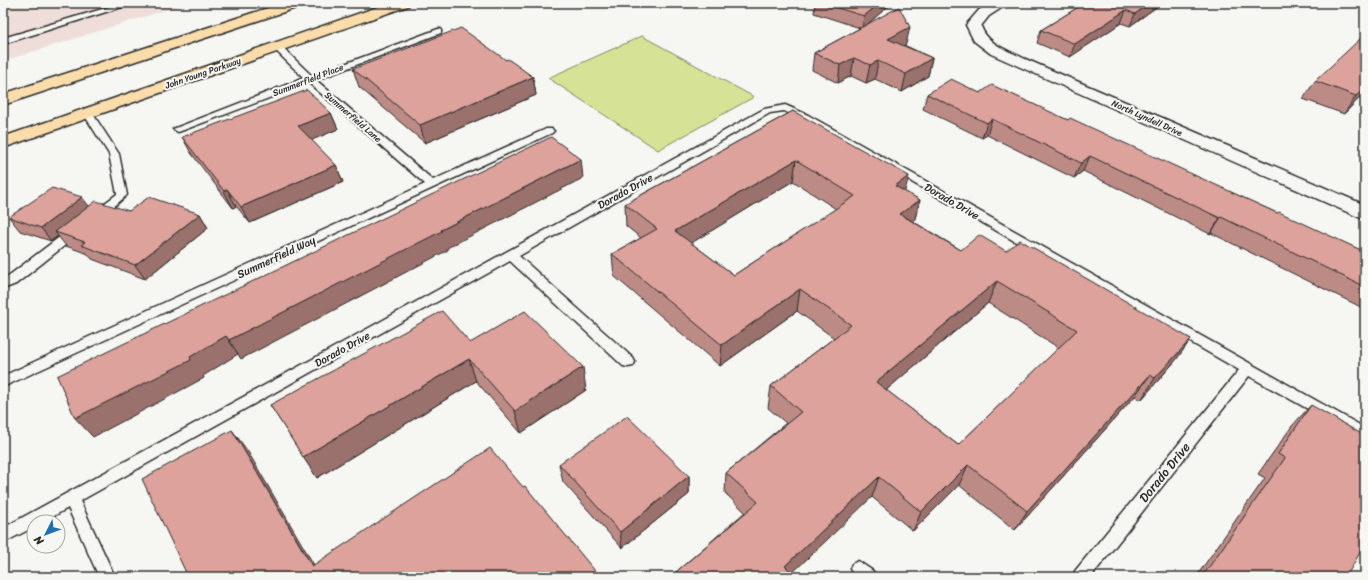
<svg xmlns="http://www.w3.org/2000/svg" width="1368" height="580" font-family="Sriracha,sans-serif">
	<rect width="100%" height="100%" fill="#f6f6f2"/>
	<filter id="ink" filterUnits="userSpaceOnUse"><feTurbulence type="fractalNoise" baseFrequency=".025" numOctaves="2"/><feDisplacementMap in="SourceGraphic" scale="8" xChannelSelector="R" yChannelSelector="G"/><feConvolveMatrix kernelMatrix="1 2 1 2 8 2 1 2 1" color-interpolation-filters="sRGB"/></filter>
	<g filter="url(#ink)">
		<!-- built -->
		<path fill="#eeddd8" d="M3,3H188L3,61Z"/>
		<!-- green -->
		<path fill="#d6e397" stroke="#808761" d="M642,36L754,97L658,150L548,78Z"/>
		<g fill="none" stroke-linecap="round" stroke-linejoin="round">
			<defs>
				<g id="lane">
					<path d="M123,3H135L3,44V38Z"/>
					<path d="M438,29H441V33L316,80L433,180L546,129H552L554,131L552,133L3,387V376L425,184L309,83L181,131L178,132L173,129L304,78L274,49V45H280L312,76Z"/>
					<path d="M785,105L808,115L1365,428V441L1249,376L1091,577H1073L1075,571L1239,370L802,119L784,111L770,113L519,256L633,358L635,362L633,366L628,367L623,366L510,261L80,501L115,577H99L68,508L43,522H34V527L3,543V528L331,349L764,109Z"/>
					<path d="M88,110L91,111L119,154L127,195L101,218H93L92,215L93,212L117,194L109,154L83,113Z"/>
					<path d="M74,228L78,229L80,232L78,235L16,284L3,289V280L70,229Z"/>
					<path d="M858,561L873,571L875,577H855L850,569L852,564Z"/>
				</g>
				<path id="street" d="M991,3H1009L989,16L981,26C987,44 1007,50 1023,58L1365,205V220L991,54L974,41L966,25L979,10Z"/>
				<g id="highway">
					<path d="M283,3H304L302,6L3,105V94Z"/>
					<path d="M389,3H410L408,6L3,148V137Z"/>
				</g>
			</defs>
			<!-- lane casing -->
			<use href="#lane" stroke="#2b2b2b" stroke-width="3"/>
			<!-- street casing -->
			<use href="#street" stroke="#2b2b2b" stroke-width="3"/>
			<!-- highway casing -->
			<use href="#highway" stroke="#2b2b2b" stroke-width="3"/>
			<!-- lane -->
			<use href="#lane" fill="#f6f6f2" fill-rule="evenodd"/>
			<!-- street -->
			<use href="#street" fill="#f6f6f2" fill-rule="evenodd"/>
			<!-- highway -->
			<use href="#highway" fill="#fbddab" fill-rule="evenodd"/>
		</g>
		<!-- wall -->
		<g fill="#bd8b85" stroke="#2b2b2b" fill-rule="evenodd">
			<path d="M815,3H892L866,25L906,44L904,45L932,58L928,76L902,92L875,79L866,83L851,76L838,83L812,70L814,53L860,28L814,13Z"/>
			<path d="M1085,3H1162L1130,26L1121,23L1070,57L1037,43L1041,30Z"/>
			<path d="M1365,40V92L1344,114L1303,99L1315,81Z"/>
			<path d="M506,60L533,77L536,95L425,143L359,87L353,69Z"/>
			<path d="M980,93L1068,120L1277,213L1365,252V309L1211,233L1210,234L1083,171L1074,178L987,135L982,138L923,109L927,94Z"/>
			<path d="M793,111L905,192L920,200L914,222L961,250L1006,251L1191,339L1176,360L1141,400L1135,396L1015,530L959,485L913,531L872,497L670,577L745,512L725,493L726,473L786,423L768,408L771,386L834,338L797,311L720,366L614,276L612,254L641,238L626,226L625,204ZM793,181L836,209L734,275L691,243ZM988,303L1059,348L958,445L886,390Z"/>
			<path d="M331,113L338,129L311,140L336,165L343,182L250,223L236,206L233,208L191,153L182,137Z"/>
			<path d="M89,206L129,211L200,214L208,228L145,279L92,259L88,254L66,246L58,236L51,241L20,231L9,217Z"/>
			<path d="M470,343L586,390L521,433L476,381L317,478L270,405Z"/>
			<path d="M1311,405L1346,577H1196L1265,478L1258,474L1292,426Z"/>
			<path d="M559,464L689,476V494L622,548L563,482Z"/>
		</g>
		<!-- shaded-wall -->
		<g fill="#9a716c" stroke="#2b2b2b">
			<path d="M880,3H892L862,29L864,16Z"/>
			<path d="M1150,3H1162L1130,26L1135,14Z"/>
			<path d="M1126,10L1121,23L1070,57L1075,44Z"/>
			<path d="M910,27L906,44L885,56L888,39Z"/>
			<path d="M854,58L851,76L838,83L840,65Z"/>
			<path d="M932,58L928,76L902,92L906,74Z"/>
			<path d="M878,61L875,79L866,83L870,65Z"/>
			<path d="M533,77L536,95L425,143L420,125Z"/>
			<path d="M1365,87V92L1344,114L1356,96Z"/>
			<path d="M331,113L338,129L305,143L298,126Z"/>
			<path d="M992,119L987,135L982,138L987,123Z"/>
			<path d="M1090,156L1083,171L1074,178L1081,163Z"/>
			<path d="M581,159L583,178L447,248L448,250L241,359L229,340L441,230Z"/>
			<path d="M796,160L793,181L675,253V231Z"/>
			<path d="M336,165L343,182L250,223L241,207Z"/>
			<path d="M909,176L903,198L895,186Z"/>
			<path d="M227,189L236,206L233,208L224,191Z"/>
			<path d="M82,197L92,210L55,232L58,236L51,241L41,228Z"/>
			<path d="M920,200L914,222L900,214Z"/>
			<path d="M200,214L208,228L145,279L135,265Z"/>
			<path d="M1221,217L1211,233L1210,234L1220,218Z"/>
			<path d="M997,281L988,303L870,404L876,382Z"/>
			<path d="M800,289L797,311L720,366L722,345Z"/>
			<path d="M226,336L238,354L203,376L204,378L93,437L75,418L190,357Z"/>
			<path d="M1191,339L1176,360L1141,400L1155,378Z"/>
			<path d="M469,359L476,381L317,478L303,457Z"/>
			<path d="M583,367L586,390L521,433L515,411Z"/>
			<path d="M1150,375L1135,396L1015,530L1027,511Z"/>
			<path d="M232,430L247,450L321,577L312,566Z"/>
			<path d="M968,465L959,485L913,531L921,512Z"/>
			<path d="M689,476V494L622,548L620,532Z"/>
			<path d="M879,477L872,497L788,577L785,566Z"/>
		</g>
		<!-- building -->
		<g fill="#dca29b" stroke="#2b2b2b" fill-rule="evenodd">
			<path d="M821,3H880L864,16Z"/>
			<path d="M1085,3H1150L1135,14L1126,10L1075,44L1041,30Z"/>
			<path d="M899,7L910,27L888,39L932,58L906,74L878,61L870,65L854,58L840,65L814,53Z"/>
			<path d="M461,28L506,60L508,59L533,77L420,125L353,69Z"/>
			<path d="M1360,39L1365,40V87L1356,96L1315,81Z"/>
			<path d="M951,79L980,93L992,85L1068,120L1070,118L1277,213L1279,212L1365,252V287L1221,217L1220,218L1090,156L1081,163L992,119L987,123L927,94Z"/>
			<path d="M307,90L331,113L298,126L336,165L241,207L227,189L224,191L182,137Z"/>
			<path d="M793,111L909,176L895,186L920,200L900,214L945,241L961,250L979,235L1006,251L1020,240L1191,339L1155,378L1150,375L1027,511L968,465L921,512L879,477L785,566L796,577H670L758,502L726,473L801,412L771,386L851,325L800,289L722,345L612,254L657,229L625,204ZM796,160L855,196L734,275L675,231ZM997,281L1077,330L958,445L876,382Z"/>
			<path d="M551,137L581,159L441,230L442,231L229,340L226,336L190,357L191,360L75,418L57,376Z"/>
			<path d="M52,188L82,197L41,228L9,217Z"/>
			<path d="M149,197L200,214L135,265L81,245L85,242L55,232L96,201L129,211Z"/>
			<path d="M442,311L470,343L525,311L583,367L515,411L469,359L303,457L270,405Z"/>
			<path d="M1311,405L1365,436V544L1346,577H1202L1285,458L1278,454Z"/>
			<path d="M627,416L689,476L620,532L559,464Z"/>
			<path d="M232,430L312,566L490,448L523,487L525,486L600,577H188L142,479Z"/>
		</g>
	</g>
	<g text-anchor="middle" stroke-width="4" stroke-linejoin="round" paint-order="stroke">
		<!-- far-street labels -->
		<g font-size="9" fill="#2b2b2b" stroke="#f6f6f2">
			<text transform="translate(203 73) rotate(-19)" y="3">John Young Parkway</text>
			<text transform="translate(308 80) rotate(-21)" y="3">Summerfield Place</text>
			<text transform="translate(353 117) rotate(41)" y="3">Summerfield Lane</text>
			<text transform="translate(1147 118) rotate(24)" y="3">North Lyndell Drive</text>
		</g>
		<!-- street labels -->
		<g font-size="11" fill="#2b2b2b" stroke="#f6f6f2">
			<text transform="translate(625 191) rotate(-29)" y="4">Dorado Drive</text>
			<text transform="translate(952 201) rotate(30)" y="4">Dorado Drive</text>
			<text transform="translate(276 257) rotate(-25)" y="4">Summerfield Way</text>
			<text transform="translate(342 349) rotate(-29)" y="4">Dorado Drive</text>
		</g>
		<!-- near-street labels -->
		<g font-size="13" fill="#2b2b2b" stroke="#f6f6f2">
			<text transform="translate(1164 472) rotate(-51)" y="5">Dorado Drive</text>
		</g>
	</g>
	<!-- margin -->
	<rect width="1368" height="580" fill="none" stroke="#f6f6f2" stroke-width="16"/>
	<rect x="8" y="8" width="1352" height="564" fill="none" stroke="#2b2b2b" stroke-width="1.5" filter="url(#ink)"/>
	<!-- north arrow -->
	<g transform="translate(46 534) rotate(228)"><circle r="19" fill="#f6f6f2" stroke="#a5a5a2"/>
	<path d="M0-3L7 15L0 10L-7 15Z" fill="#1f6fb2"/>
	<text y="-6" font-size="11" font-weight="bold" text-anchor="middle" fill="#2b2b2b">N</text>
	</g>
</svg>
